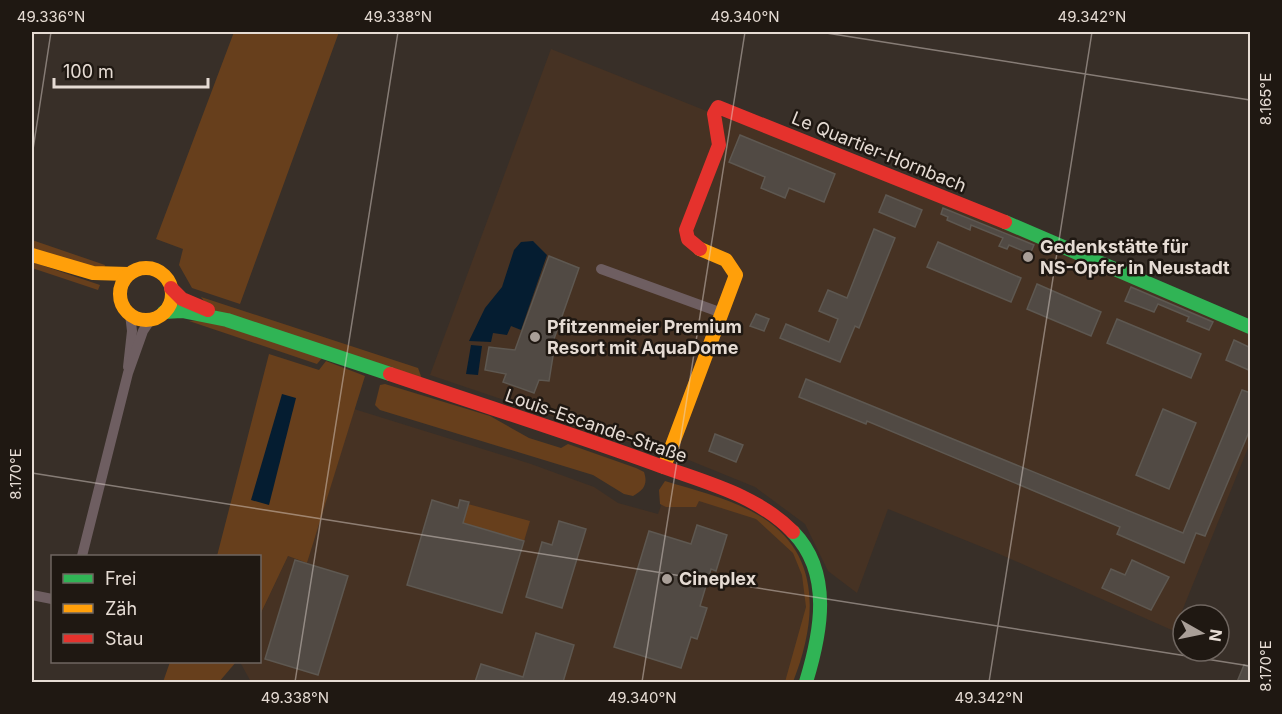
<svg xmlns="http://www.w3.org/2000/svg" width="1282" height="714" font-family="Inter,sans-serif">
	<rect width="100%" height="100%" fill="#382f28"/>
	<!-- built -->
	<g fill="#463223">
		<path d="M551,49L714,114L987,209L1250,321V443L1174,631L997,553L888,509L857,593L828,571L805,524L755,487L669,452L577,429L563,420L430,375Z"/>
		<path d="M354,409L531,464L594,487L618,503L658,514L668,487L760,518L794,551L803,572L809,597L791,682H251L240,662H260V615L288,556L307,563Z"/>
	</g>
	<!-- green -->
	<g fill="#673f1c">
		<path d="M234,32H339L240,304L192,288L179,265L183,249L156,239Z"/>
		<path d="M32,240L105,265L104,270L32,249Z"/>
		<path d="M32,262L100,285L98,290L32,268Z"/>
		<path d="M201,297L418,368L422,379L210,309Z"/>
		<path d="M207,320L322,358L317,364L189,321Z"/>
		<path d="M269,354L319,370L326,361L365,376L307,563L288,556L260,615V556H217Z"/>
		<path d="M385,384L490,416L529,438L561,448L568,444L636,468L644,472C648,484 644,490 633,496L624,494L593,475L380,410L375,405L380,385Z"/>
		<path d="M665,481C694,490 724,497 751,511C823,548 818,618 793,682H785L806,607L802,575L793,553L756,519L699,501L696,507H666L660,504L659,490Z"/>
		<path d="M468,504L530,521L524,541L463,523Z"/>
		<path d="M170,662H236L219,682H163Z"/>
	</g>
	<!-- water -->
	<g fill="#051d31">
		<path d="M533,241L547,255L521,330L511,326L507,335L493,333L491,342L469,341L485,308L502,287L514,250L521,242Z"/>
		<path d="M471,345L482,346L478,375L466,374Z"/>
		<path d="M282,394L296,398L269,505L251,500Z"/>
	</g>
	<!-- building -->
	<g fill="#514a44" stroke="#5e5851" stroke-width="1.5">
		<path d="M740,135L835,174L824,202L789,188L785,198L761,188L765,177L729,162Z"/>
		<path d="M886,195L922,210L915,227L879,212Z"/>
		<path d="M943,208L1034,245L1030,254L1009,245L1007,249L999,246L1003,238L971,225L970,230L947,220L948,217L941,214Z"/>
		<path d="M874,229L895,238L859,328L855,326L840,362L780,338L786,324L829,342L838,319L819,311L828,290L847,298Z"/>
		<path d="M938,242L1021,278L1011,302L927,267Z"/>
		<path d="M549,256L579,268L548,356H553L549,381L539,380L534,393L503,382L506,374L485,370L489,347L515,350Z"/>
		<path d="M1037,284L1101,312L1091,336L1027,309Z"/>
		<path d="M1131,287L1213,322L1209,330L1187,321L1189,317L1158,304L1154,312L1125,301Z"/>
		<path d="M756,314L769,319L764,331L750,326Z"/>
		<path d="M1117,319L1201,354L1191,378L1107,343Z"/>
		<path d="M1234,340L1251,348V371L1226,360Z"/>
		<path d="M806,379L1183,533L1242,390L1251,393V427L1205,536L1196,533L1184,563L1117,534L1120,527L867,421L866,424L799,397Z"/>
		<path d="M1163,409L1196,423L1169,489L1136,475Z"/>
		<path d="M715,434L743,445L736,462L709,451Z"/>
		<path d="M432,500L458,508L460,500L469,502L463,523L524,541L502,613L407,585Z"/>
		<path d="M559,521L586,529L562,608L526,597L542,542L552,545Z"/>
		<path d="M697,525L727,535L716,571L711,569L700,606L707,608L697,639L691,637L681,668L614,647L649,531L691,544Z"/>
		<path d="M295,560L348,576L318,675L265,659Z"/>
		<path d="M1132,560L1169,577L1151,610L1102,588L1111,569L1125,575Z"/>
		<path d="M536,633L574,645L563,682H475L481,664L523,677Z"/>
		<path d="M1244,665L1251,668V682H1237Z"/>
	</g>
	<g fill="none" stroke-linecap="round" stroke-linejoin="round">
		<!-- street -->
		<g stroke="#6e5e61" stroke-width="10">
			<path d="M601,269L722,313"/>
			<path d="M128,367L132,331L130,314"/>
			<path d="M82,556L128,373L143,331L151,319"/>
			<path d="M32,595L52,599"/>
		</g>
		<!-- fast -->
		<g stroke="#30b455" stroke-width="14">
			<path d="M1005,222L1250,327"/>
			<path d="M164,312L182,311L227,320L390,374"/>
			<path d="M793,532C833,573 821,633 806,682"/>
		</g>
		<!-- slow -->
		<g stroke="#ff9f0a" stroke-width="14">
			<path d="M32,255L93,273L128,274"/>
			<circle cx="146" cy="294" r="26"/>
			<path d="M664,467L736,275L726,260L700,249"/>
		</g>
		<!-- jam -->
		<g stroke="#e5322d" stroke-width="14">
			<path d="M700,249L688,239L686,230L719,145L714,114L718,107L1005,222"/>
			<path d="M171,288L182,299L208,310"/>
			<path d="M390,374C478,404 567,432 655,464C703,482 756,494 793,532"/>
		</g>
	</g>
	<!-- ticks -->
	<path fill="none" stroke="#e6dcd4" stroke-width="1.5" stroke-opacity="0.45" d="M820,32L1250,100M32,156L51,32M32,473L1250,666M295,682L398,32M642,682L745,32M989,682L1092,32"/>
	<!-- markers -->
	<g fill="#a99f98" stroke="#1f1812" stroke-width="2">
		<circle cx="1028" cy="257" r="6"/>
		<circle cx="535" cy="337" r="6"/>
		<circle cx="667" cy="579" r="6"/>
	</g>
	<g text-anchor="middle" stroke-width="5" stroke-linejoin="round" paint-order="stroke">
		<!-- street labels -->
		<g font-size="18" fill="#e6dcd4" stroke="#1f1812">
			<text transform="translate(879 152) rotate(22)" y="6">Le Quartier-Hornbach</text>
			<text transform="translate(596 426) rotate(19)" y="6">Louis-Escande-Straße</text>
		</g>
		<!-- poi labels -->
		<g font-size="18" font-weight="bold" fill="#e6dcd4" stroke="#1f1812" text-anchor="start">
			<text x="1040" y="253">Gedenkstätte für<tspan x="1040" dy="21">NS-Opfer in Neustadt</tspan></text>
			<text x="547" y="333">Pfitzenmeier Premium<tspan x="547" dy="21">Resort mit AquaDome</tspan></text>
			<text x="679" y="585">Cineplex</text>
		</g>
	</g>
	<!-- border -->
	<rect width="1282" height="714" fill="none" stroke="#1f1812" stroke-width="66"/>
	<!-- legend -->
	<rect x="51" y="555" width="210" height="108" fill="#1f1812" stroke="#6f6660" stroke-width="1.5"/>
	<rect x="63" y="574" width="30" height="9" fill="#30b455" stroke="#6f6660" stroke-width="1.5"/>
	<text x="105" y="585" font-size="18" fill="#e6dcd4">Frei</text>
	<rect x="63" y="604" width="30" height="9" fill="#ff9f0a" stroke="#6f6660" stroke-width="1.5"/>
	<text x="105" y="615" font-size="18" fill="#e6dcd4">Zäh</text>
	<rect x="63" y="634" width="30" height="9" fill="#e5322d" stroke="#6f6660" stroke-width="1.5"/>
	<text x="105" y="645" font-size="18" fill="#e6dcd4">Stau</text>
	<!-- north arrow -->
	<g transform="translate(1201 633) rotate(99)"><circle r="28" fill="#1f1812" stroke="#6f6660" stroke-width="1.5"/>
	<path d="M0-4.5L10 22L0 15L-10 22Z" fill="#a99f98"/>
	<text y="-9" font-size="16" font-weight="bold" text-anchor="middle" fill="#e6dcd4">N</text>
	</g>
	<!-- scale -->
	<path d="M54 78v9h154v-9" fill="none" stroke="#e6dcd4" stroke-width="3"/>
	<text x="63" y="78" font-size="18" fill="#e6dcd4" stroke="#1f1812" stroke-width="4.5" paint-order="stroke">100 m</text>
	<rect x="33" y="33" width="1216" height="648" fill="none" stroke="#e6dcd4" stroke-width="2"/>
	<g font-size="15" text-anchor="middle" fill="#e6dcd4">
		<text x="51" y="22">49.336°N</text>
		<text x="398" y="22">49.338°N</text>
		<text x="745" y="22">49.340°N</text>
		<text x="1092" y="22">49.342°N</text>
		<text transform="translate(1266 99) rotate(-90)" y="5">8.165°E</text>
		<text transform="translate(16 474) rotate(-90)" y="5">8.170°E</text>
		<text transform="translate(1266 666) rotate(-90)" y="5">8.170°E</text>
		<text x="295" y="703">49.338°N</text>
		<text x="642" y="703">49.340°N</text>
		<text x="989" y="703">49.342°N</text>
	</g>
</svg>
